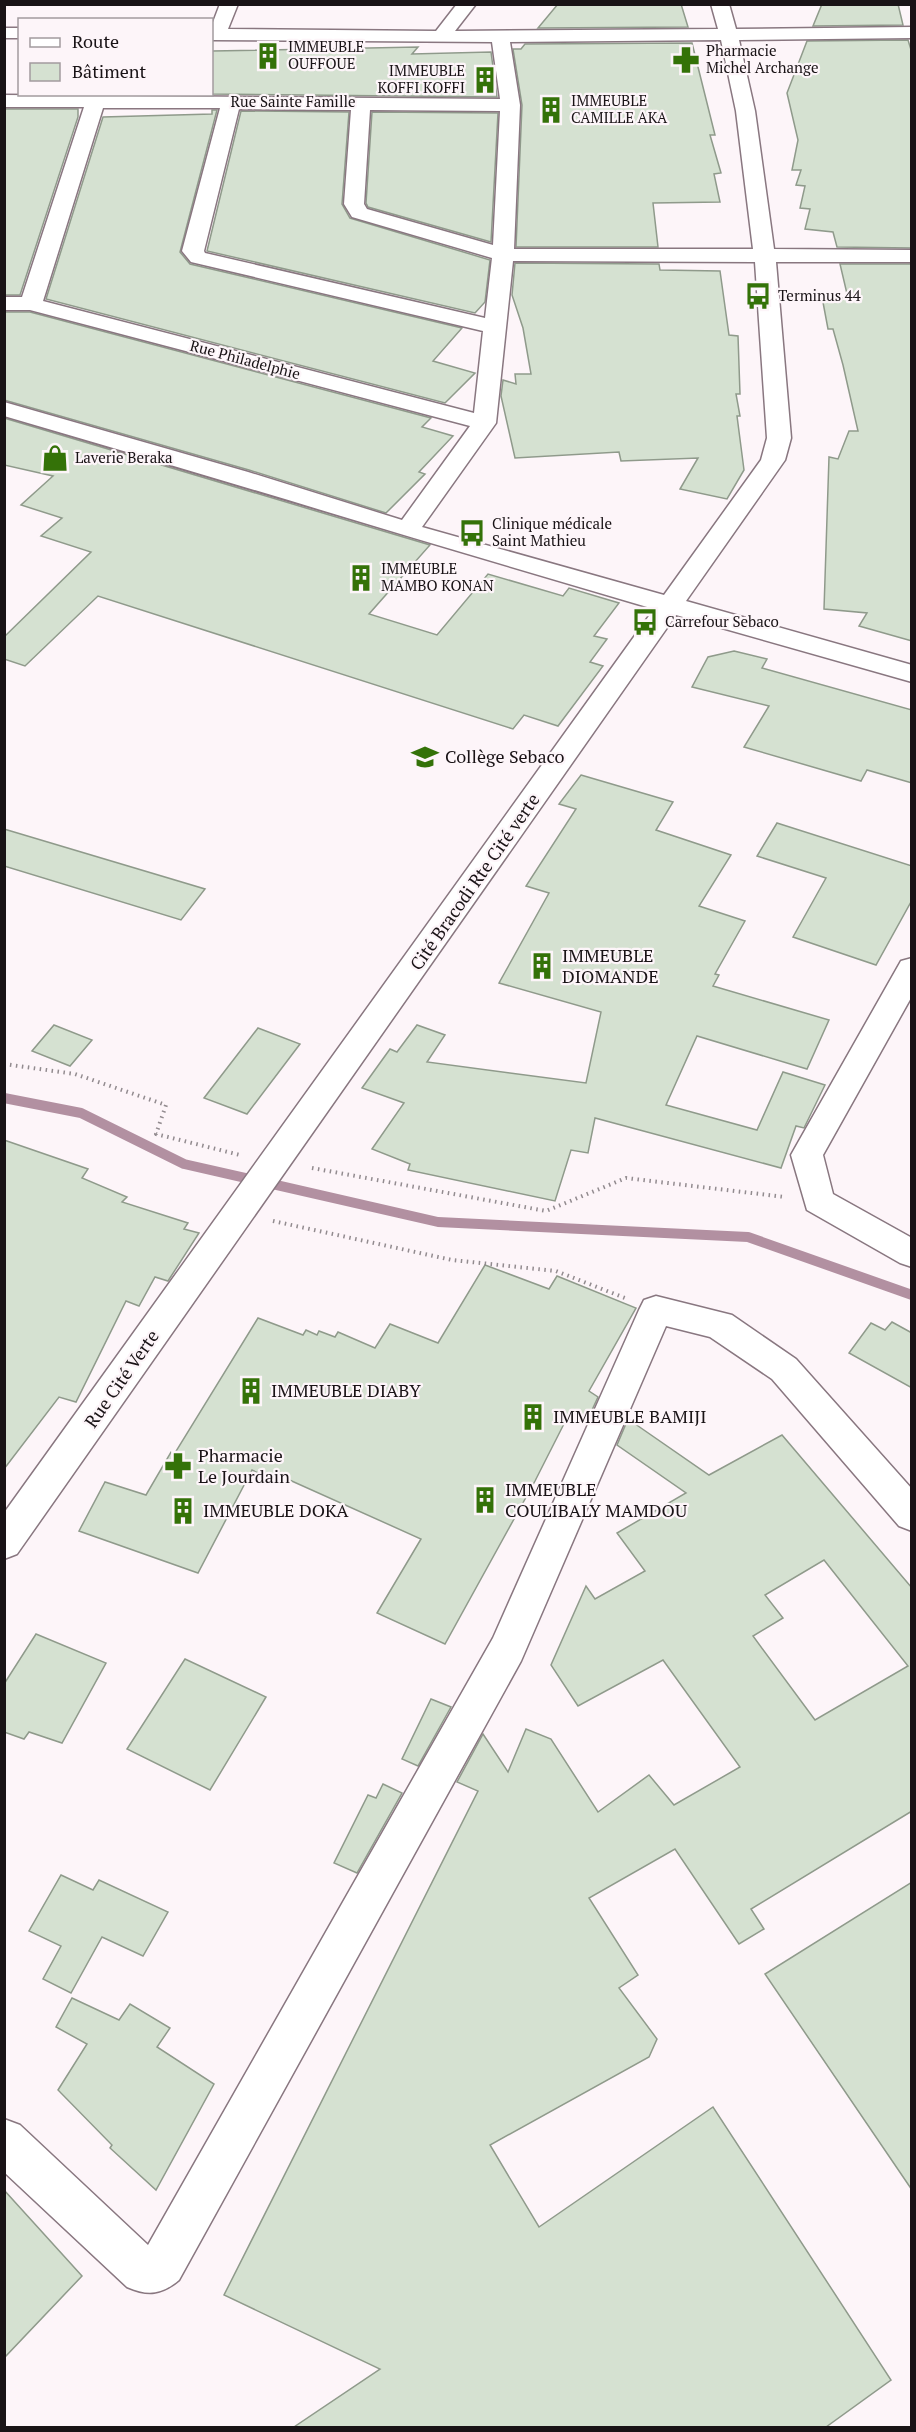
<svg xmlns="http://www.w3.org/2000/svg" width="916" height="2432" font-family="'PT Serif',serif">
	<rect width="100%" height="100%" fill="#fdf5f9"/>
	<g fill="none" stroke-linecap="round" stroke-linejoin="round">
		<!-- stream -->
		<path stroke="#b290a1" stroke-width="10" d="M4,1098L81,1113L184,1164L438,1222L748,1237L912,1295"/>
	</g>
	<!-- building -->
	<g fill="#d5e1d1" stroke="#8f9a8b" stroke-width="1.5" fill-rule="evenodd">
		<path d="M558,4H681L688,27L538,28Z"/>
		<path d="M822,4H898L903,25L813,26Z"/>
		<path d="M908,40L912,53V248L837,247L833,232L805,229L810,209L800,208L805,186L796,185L801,170H792L798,140L787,93L807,41Z"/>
		<path d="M692,43L715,135H710L721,173L714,174L720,202L653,203L658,247H516L522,105L513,49H521L525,44Z"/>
		<path d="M418,47L412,54L491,52L497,97L212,94V51Z"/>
		<path d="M4,109H78V117L20,295H4Z"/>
		<path d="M212,110H217L180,252L190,264L462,328L433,361L475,373L445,403L46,299L103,117L212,114Z"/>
		<path d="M241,111L349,112L342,204L350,218L490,260L485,302L475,313L207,251Z"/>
		<path d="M372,112L498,113L491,242L368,207L366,203Z"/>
		<path d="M515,263L659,264L660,270L720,271L729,335L738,336L740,394H736L740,416H737L744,470L727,499L680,489L698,458L621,461L619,452L515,458L501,396L503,380L516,384L515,374H531L523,328L512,295Z"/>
		<path d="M840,264H912V641L859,626L867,613L824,609L829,457L838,459L849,431H858L843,365L833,329H828L822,297L848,298Z"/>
		<path d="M4,312H30L431,418L422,427L453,436L419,472L425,474L386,513L249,470L4,400Z"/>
		<path d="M4,418L430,545L369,614L437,635L488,574L563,596L569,588L619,603L594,636L607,639L590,662L603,666L558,726L524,715L513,729L98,596L25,666L4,659V637L91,552L41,536L62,518L21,505L53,476L4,465Z"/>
		<path d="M734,651L767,659L762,668L912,710V783L867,770L861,781L744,747L769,706L692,687L708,657Z"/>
		<path d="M581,775L673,802L656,830L731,855L699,906L745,921L715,974L719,975L713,986L829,1020L807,1069L697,1036L666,1105L757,1130L783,1072L825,1085L804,1128L796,1126L781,1168L595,1118L588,1153L571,1150L555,1201L408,1170L410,1164L372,1149L404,1103L362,1088L390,1049L397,1052L417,1025L445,1035L427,1062L586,1083L601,1012L499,983L549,893L526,886L576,809L559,804Z"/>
		<path d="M777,823L912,866V900L876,965L793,937L826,878L757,856Z"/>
		<path d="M4,829L205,889L181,920L4,866Z"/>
		<path d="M54,1025L92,1040L70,1066L32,1051Z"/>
		<path d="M258,1028L300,1044L247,1114L204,1098Z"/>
		<path d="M4,1140L88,1169L82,1178L127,1197L122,1202L188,1223L184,1229L199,1233L168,1281L155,1277L139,1306L126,1301L76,1402L59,1397L4,1469Z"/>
		<path d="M485,1265L549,1289L557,1276L636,1308L589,1391L598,1397L586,1423L570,1412L535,1481L445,1644L377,1613L421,1539L285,1478L281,1484L252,1470L198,1573L79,1531L105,1482L146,1495L171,1452L175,1453L258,1318L303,1335L306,1330L317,1335L319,1331L335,1337L338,1332L375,1348L390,1324L438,1343Z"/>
		<path d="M892,1322L912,1333V1388L849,1353L871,1323L885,1330Z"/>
		<path d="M628,1419L709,1475L782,1435L912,1588V1811L751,1909L764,1929L739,1944L675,1849L589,1898L638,1975L619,1988L657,2039L649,2057L490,2145L539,2227L713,2107L891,2380L826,2427H294L380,2369L224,2295L478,1791L457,1782L483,1734L508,1772L526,1729L551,1739L598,1812L649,1775L674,1805L740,1767L663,1660L578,1706L551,1665L586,1586L595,1599L645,1571L617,1533L686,1493L617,1445ZM824,1560L908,1666L815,1720L753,1636L783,1618L765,1595Z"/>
		<path d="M36,1634L106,1663L62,1743L29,1732L24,1739L4,1732V1684Z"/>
		<path d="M185,1659L266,1697L210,1790L127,1749Z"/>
		<path d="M431,1699L451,1707L418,1766L402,1759Z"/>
		<path d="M383,1784L402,1793L357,1873L334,1863L368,1795L376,1798Z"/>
		<path d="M61,1875L93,1890L99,1880L168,1912L143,1956L102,1937L71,1993L43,1979L61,1946L29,1931Z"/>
		<path d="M912,1882V2190L765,1974Z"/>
		<path d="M72,1998L119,2020L130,2004L170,2028L157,2047L214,2084L156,2190L110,2148L112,2145L58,2090L87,2044L56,2027Z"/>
		<path d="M4,2190L82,2276L4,2358Z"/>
	</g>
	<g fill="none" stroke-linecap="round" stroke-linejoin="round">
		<defs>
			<g id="street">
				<path d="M220,4H238L228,29L436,31L457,4H476L455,31L718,29L711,4H729L736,29L912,27V38L739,40L755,111L774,249L912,250V262H776L791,438L785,460L686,601L912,665V682L676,615L17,1554L4,1559V1513L654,609C437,546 222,479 4,416V402L248,472L402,520L470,426L30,310H4V297H22L84,107H4V95L500,99L492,42L212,40V25ZM721,40L736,111L753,249H514L520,105L510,42ZM103,108H220L182,251L191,262L483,331L474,413L43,301ZM239,109L351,110L344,204L352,217L492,258L485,318L205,253L204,251ZM370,110L500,111L493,245L367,209L364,204ZM513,261L755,262L767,438L761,460L664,595L422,527L496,423Z"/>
				<rect x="4" y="28" width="16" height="10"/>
				<path d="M912,958V996L823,1155L833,1194L912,1238V1267L900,1263L807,1210L791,1155L901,961Z"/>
				<path d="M656,1296L732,1315L796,1359L912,1489V1531L899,1526L772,1379L710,1337L666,1326L521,1661L179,2280C161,2295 148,2296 127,2287L4,2172V2119L20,2125L148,2245L493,1638L639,1310L644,1300Z"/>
			</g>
		</defs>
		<!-- street casing -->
		<use href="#street" stroke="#897780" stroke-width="3"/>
		<!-- path -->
		<g stroke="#928b8f" stroke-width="4" stroke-dasharray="1.5 4.5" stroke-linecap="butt">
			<path d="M4,1064L75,1074L166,1105L156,1134L240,1155"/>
			<path d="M312,1168L546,1211L626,1178L785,1197"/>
			<path d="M273,1221L452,1260L556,1271L625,1298"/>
		</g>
		<!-- street -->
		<use href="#street" fill="#fff" fill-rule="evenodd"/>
	</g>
	<!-- icons -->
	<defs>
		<symbol id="building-bare" viewBox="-9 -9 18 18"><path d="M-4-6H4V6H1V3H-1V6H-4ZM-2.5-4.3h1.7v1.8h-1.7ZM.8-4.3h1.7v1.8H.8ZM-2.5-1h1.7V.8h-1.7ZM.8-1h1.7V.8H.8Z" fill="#347208" stroke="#fdf5f9" stroke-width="2.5" paint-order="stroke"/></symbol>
		<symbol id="pharmacy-bare" viewBox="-9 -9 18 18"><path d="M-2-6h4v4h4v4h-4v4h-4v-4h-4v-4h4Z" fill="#347208" stroke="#fdf5f9" stroke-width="2.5" paint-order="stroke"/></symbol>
		<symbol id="bus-bare" viewBox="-9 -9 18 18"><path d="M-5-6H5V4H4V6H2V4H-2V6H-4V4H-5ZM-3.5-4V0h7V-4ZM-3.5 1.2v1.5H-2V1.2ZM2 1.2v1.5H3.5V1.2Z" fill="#347208" stroke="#fdf5f9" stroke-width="2.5" paint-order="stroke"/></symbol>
		<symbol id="shop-bare" viewBox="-9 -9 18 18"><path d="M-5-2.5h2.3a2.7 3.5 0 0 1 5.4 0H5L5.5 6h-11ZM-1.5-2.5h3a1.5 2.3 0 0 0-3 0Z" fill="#347208" stroke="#fdf5f9" stroke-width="2.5" paint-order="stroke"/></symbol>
		<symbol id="school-bare" viewBox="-9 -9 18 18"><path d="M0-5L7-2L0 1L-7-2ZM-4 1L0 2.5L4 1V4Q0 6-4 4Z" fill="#347208" stroke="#fdf5f9" stroke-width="2.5" paint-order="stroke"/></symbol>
	</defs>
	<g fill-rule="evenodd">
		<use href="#building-bare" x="249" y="37" width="38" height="38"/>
		<use href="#pharmacy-bare" x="667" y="41" width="38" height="38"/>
		<use href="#building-bare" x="466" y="61" width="38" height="38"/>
		<use href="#building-bare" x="532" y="91" width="38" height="38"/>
		<use href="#bus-bare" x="739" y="277" width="38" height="38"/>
		<use href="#shop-bare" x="36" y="439" width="38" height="38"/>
		<use href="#bus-bare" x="453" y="514" width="38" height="38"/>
		<use href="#building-bare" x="342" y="559" width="38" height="38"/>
		<use href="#bus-bare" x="626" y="603" width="38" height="38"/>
		<use href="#school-bare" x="406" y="738" width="38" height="38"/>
		<use href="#building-bare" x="523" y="947" width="38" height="38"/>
		<use href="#building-bare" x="232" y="1372" width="38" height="38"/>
		<use href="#building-bare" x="514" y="1398" width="38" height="38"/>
		<use href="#pharmacy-bare" x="159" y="1447" width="38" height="38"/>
		<use href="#building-bare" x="466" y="1481" width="38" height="38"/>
		<use href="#building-bare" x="164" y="1492" width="38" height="38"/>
	</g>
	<g text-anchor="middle" stroke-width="4.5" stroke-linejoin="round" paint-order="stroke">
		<!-- far-poi labels -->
		<g font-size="15" fill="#191316" stroke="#fdf5f9" text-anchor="start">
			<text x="288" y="52">IMMEUBLE<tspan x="288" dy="17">OUFFOUE</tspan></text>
			<text x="706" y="56">Pharmacie<tspan x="706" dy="17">Michel Archange</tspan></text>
			<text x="465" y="76" text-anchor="end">IMMEUBLE<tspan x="465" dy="17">KOFFI KOFFI</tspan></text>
			<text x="571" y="106">IMMEUBLE<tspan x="571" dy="17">CAMILLE AKA</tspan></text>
			<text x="778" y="301">Terminus 44</text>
			<text x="75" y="463">Laverie Beraka</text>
			<text x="492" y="529">Clinique médicale<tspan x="492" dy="17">Saint Mathieu</tspan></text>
			<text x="381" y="574">IMMEUBLE<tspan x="381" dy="17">MAMBO KONAN</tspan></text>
			<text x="665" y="627">Carrefour Sebaco</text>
		</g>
		<!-- far-street labels -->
		<g font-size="15" fill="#191316" stroke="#fdf5f9">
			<text x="293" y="107">Rue Sainte Famille</text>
			<text transform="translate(245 360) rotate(15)" y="5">Rue Philadelphie</text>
		</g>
		<!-- poi labels -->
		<g font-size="18" fill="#191316" stroke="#fdf5f9" text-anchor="start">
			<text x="445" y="763">Collège Sebaco</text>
			<text x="562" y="962">IMMEUBLE<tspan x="562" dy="21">DIOMANDE</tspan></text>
			<text x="271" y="1397">IMMEUBLE DIABY</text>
			<text x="553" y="1423">IMMEUBLE BAMIJI</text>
			<text x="198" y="1462">Pharmacie<tspan x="198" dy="21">Le Jourdain</tspan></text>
			<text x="505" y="1496">IMMEUBLE<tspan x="505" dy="21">COULIBALY MAMDOU</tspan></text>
			<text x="203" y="1517">IMMEUBLE DOKA</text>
		</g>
		<!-- street labels -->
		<g font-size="18" fill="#191316" stroke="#fdf5f9">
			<text transform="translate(475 882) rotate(-55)" y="6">Cité Bracodi Rte Cité verte</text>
			<text transform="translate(122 1379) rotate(-55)" y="6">Rue Cité Verte</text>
		</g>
	</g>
	<!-- border -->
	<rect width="916" height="2432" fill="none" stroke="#191316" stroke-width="12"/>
	<!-- legend -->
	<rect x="18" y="18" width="195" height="78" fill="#fdf5f9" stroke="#a29b9e" stroke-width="1.5"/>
	<rect x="30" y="38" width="30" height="9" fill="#ffffff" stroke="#a29b9e" stroke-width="1.5"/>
	<text x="72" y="48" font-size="18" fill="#191316">Route</text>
	<rect x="30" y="63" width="30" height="18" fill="#d5e1d1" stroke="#a29b9e" stroke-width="1.5"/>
	<text x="72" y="78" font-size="18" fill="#191316">Bâtiment</text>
</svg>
